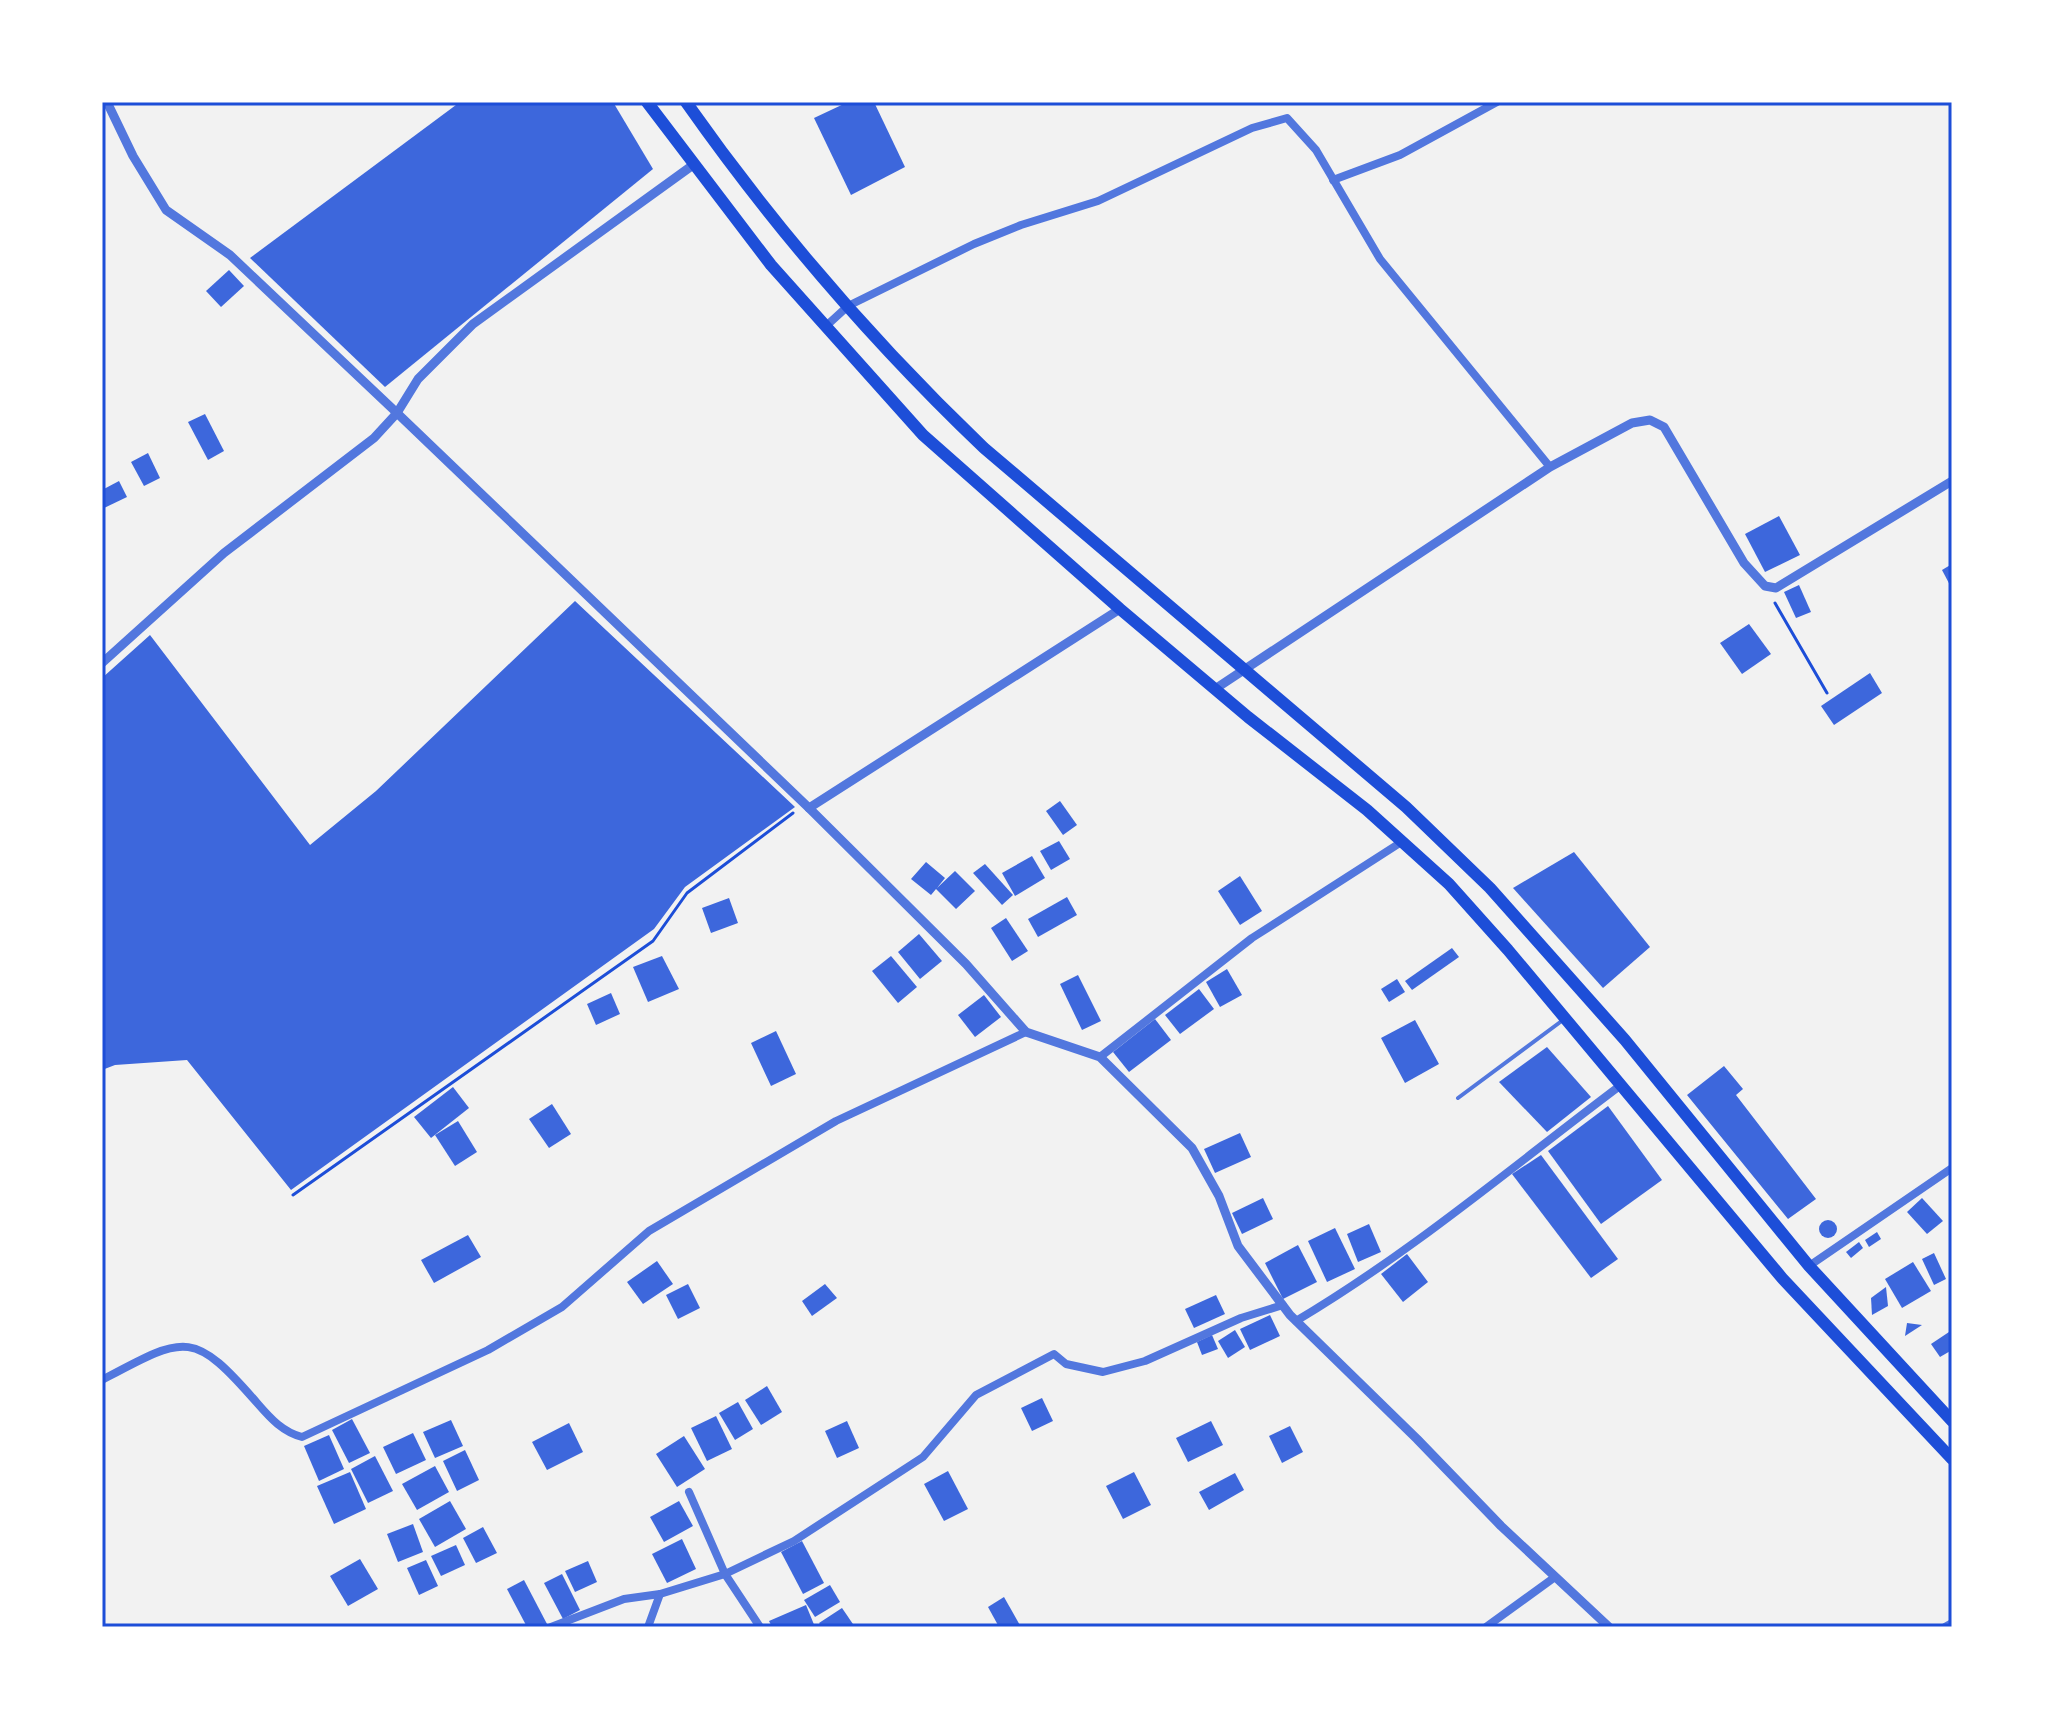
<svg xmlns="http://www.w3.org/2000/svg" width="2054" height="1729" font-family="Roboto,sans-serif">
	<rect width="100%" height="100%" fill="#f2f2f2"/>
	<!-- building -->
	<g fill="#3d67dc">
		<path d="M460,102H613L653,169L385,387L250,258Z"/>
		<path d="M848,102H874L905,167L851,195L814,118Z"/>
		<path d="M229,270L244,286L221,307L206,291Z"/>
		<path d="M205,414L224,451L208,460L188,422Z"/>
		<path d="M148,453L160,478L144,486L131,462Z"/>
		<path d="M119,481L127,497L102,509V490Z"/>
		<path d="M1779,516L1800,555L1765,572L1745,534Z"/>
		<path d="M1952,564V589L1942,570Z"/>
		<path d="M1799,585L1811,612L1796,618L1784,592Z"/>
		<path d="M575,601L795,807L685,887L654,929L291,1190L187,1060L115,1065L102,1070V678L150,635L310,845L376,791Z"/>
		<path d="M1749,624L1771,654L1742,674L1720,643Z"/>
		<path d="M1870,673L1882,693L1834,725L1821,706Z"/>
		<path d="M1060,801L1077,825L1063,835L1046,811Z"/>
		<path d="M1059,841L1070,859L1051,870L1040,851Z"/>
		<path d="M1574,852L1650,947L1603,988L1513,888Z"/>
		<path d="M1032,856L1045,878L1015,896L1002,873Z"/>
		<path d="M926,862L945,878L937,888L955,871L975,891L956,909L936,889L931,895L911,879Z"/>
		<path d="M985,864L1013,895L1002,905L973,873Z"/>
		<path d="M1240,876L1262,911L1240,925L1218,891Z"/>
		<path d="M1067,897L1077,915L1038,937L1028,919Z"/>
		<path d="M729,898L738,923L711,933L702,908Z"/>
		<path d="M1006,918L1028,951L1012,961L991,928Z"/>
		<path d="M919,934L942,961L920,979L898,952Z"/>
		<path d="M1452,948L1459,957L1412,990L1405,981Z"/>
		<path d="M662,956L679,989L648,1002L633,967Z"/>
		<path d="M891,956L917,987L898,1003L872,971Z"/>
		<path d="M1227,969L1242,995L1220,1007L1206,982Z"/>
		<path d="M1078,975L1101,1021L1082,1030L1060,984Z"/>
		<path d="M1397,979L1405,992L1389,1002L1381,989Z"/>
		<path d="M1199,989L1214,1009L1180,1034L1165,1015Z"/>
		<path d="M611,993L620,1014L596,1025L587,1004Z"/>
		<path d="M984,995L1001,1017L975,1037L958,1015Z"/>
		<path d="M1155,1019L1171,1040L1129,1072L1113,1052Z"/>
		<path d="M1415,1020L1439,1064L1405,1083L1381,1038Z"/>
		<path d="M776,1031L796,1074L771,1086L751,1043Z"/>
		<path d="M1547,1047L1591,1097L1547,1132L1499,1082Z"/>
		<path d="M1724,1066L1743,1089L1736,1095L1816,1199L1788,1219L1687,1095Z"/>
		<path d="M453,1087L469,1108L431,1138L414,1117Z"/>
		<path d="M552,1104L571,1134L549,1148L529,1119Z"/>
		<path d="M1608,1106L1662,1180L1601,1224L1548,1151Z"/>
		<path d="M458,1121L477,1152L455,1166L435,1135Z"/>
		<path d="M1240,1133L1251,1157L1215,1173L1204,1149Z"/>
		<path d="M1541,1155L1618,1259L1591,1278L1512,1174Z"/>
		<path d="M1263,1198L1273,1219L1242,1234L1232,1213Z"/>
		<path d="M1922,1198L1943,1221L1927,1234L1907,1212Z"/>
		<circle cx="1828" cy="1229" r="9"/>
		<path d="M1369,1224L1381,1252L1358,1262L1347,1234Z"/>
		<path d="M1335,1228L1355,1269L1327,1282L1308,1241Z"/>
		<path d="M1877,1232L1881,1239L1869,1247L1865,1240Z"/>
		<path d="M468,1235L481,1257L434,1283L421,1260Z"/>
		<path d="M1859,1242L1863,1248L1851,1258L1846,1252Z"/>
		<path d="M1298,1245L1317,1282L1283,1299L1265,1263Z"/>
		<path d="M1934,1253L1946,1279L1934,1285L1922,1259Z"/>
		<path d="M1407,1254L1428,1282L1403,1302L1381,1274Z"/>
		<path d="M657,1261L673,1284L643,1304L627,1282Z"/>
		<path d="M1913,1262L1931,1291L1902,1308L1885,1279Z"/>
		<path d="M688,1284L700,1308L678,1319L666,1295Z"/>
		<path d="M825,1284L837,1298L812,1316L802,1301Z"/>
		<path d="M1886,1287L1888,1306L1872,1315L1871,1298Z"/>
		<path d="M1216,1295L1225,1314L1194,1328L1185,1309Z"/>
		<path d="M1270,1315L1280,1336L1250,1350L1240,1329Z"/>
		<path d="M1907,1323L1922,1325L1905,1336Z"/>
		<path d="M1235,1330L1245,1347L1228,1358L1218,1341Z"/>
		<path d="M1952,1330V1350L1940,1357L1931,1344Z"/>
		<path d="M1212,1335L1218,1349L1202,1355L1197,1342Z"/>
		<path d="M767,1386L782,1412L761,1425L745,1400Z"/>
		<path d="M1042,1398L1053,1421L1032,1431L1021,1408Z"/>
		<path d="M738,1402L753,1429L735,1440L719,1413Z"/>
		<path d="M716,1416L732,1449L707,1461L691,1428Z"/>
		<path d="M352,1419L370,1453L349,1463L332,1430Z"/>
		<path d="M451,1420L463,1446L435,1458L423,1432Z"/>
		<path d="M847,1421L859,1448L837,1458L825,1431Z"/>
		<path d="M1211,1421L1223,1445L1188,1462L1176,1438Z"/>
		<path d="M569,1423L583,1452L547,1470L532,1442Z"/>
		<path d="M1290,1426L1303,1452L1282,1463L1269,1436Z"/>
		<path d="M413,1433L426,1460L396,1474L383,1447Z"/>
		<path d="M329,1435L344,1469L319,1481L304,1446Z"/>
		<path d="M684,1436L705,1469L677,1487L656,1454Z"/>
		<path d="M465,1450L479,1480L457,1491L443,1461Z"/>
		<path d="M375,1456L393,1491L368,1503L351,1469Z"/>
		<path d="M435,1466L449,1492L417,1510L402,1484Z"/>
		<path d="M948,1471L968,1509L944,1521L924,1484Z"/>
		<path d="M350,1472L366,1509L334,1524L317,1486Z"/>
		<path d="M1134,1472L1151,1505L1123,1519L1106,1486Z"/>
		<path d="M1235,1473L1244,1490L1209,1510L1199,1492Z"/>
		<path d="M450,1501L466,1529L435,1547L419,1519Z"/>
		<path d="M679,1501L693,1526L664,1542L650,1517Z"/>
		<path d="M413,1524L423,1552L398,1562L387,1534Z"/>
		<path d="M483,1527L497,1553L476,1563L463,1538Z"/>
		<path d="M682,1539L696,1569L667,1583L652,1554Z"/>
		<path d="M802,1541L824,1583L803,1594L781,1552Z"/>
		<path d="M456,1545L465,1565L441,1576L431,1556Z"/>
		<path d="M360,1559L378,1589L348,1606L330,1576Z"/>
		<path d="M426,1560L438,1586L419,1595L407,1568Z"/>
		<path d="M588,1561L597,1582L575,1592L565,1571Z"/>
		<path d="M562,1574L580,1610L563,1619L544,1583Z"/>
		<path d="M524,1580L547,1624L540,1627H527L507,1589Z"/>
		<path d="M830,1585L840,1602L815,1617L804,1600Z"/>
		<path d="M1004,1597L1021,1627H999L988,1607Z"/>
		<path d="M806,1605L815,1627H772L769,1621Z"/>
		<path d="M842,1608L855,1627H822L819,1623Z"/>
	</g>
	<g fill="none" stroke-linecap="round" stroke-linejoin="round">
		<!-- path -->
		<g stroke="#1d4ed8" stroke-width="3">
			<path d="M1775,603L1827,693"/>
			<path d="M293,1195L653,941L687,893L793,813"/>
		</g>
		<!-- service -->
		<path stroke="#5277de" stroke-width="4" d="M1458,1098L1563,1020"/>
		<!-- minor -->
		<g stroke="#5277de" stroke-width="8">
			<path d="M1333,180L1400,155L1497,102"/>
			<path d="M825,327L848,306L974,244L1021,225L1098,201L1252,128L1287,118L1316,150L1380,259L1550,467"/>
			<path d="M1100,1057L1252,938L1403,841"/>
			<path d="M1809,1266L1952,1168"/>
			<path d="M1296,1321C1412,1252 1513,1166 1621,1085"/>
			<path d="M102,1380C186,1335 193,1329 258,1404C271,1419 283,1432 302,1437L488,1350L562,1307L649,1231L836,1121L1026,1032"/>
			<path d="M689,1492L725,1574L760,1627"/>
			<path d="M551,1627L624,1599L660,1594"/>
			<path d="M648,1627L660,1594L725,1574L794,1541L923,1457L976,1395L1054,1354L1066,1364L1103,1372L1145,1361L1241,1318L1283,1305"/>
			<path d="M1486,1627L1555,1577"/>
			<path d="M1945,1627L1952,1623"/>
		</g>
		<!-- tertiary -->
		<g stroke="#5277de" stroke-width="9">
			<path d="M107,102L133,156L166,210L230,255L397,413L809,808L966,964L1026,1032L1100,1057L1192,1148L1219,1196L1238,1246L1290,1315L1417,1439L1501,1526L1609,1627"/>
			<path d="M102,663L224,553L374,438L397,413L418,379L473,324L693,165"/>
			<path d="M1215,689L1550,467L1632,423L1650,420L1664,427L1744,563L1765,586L1776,588L1952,481"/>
			<path d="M809,808L1120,609"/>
		</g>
		<!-- trunk -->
		<g stroke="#1d4ed8" stroke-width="12">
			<path d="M647,102L771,265L923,435L1120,609L1248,717L1367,810L1449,884L1508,950L1782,1278L1952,1459"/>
			<path d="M686,102C774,227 873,342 984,448L1406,807L1490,888L1625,1040L1809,1266L1952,1421"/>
		</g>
	</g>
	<!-- border -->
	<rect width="2054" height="1729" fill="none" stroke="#ffffff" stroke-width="208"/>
	<rect x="104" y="104" width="1846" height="1521" fill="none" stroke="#1d4ed8" stroke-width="3"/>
</svg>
